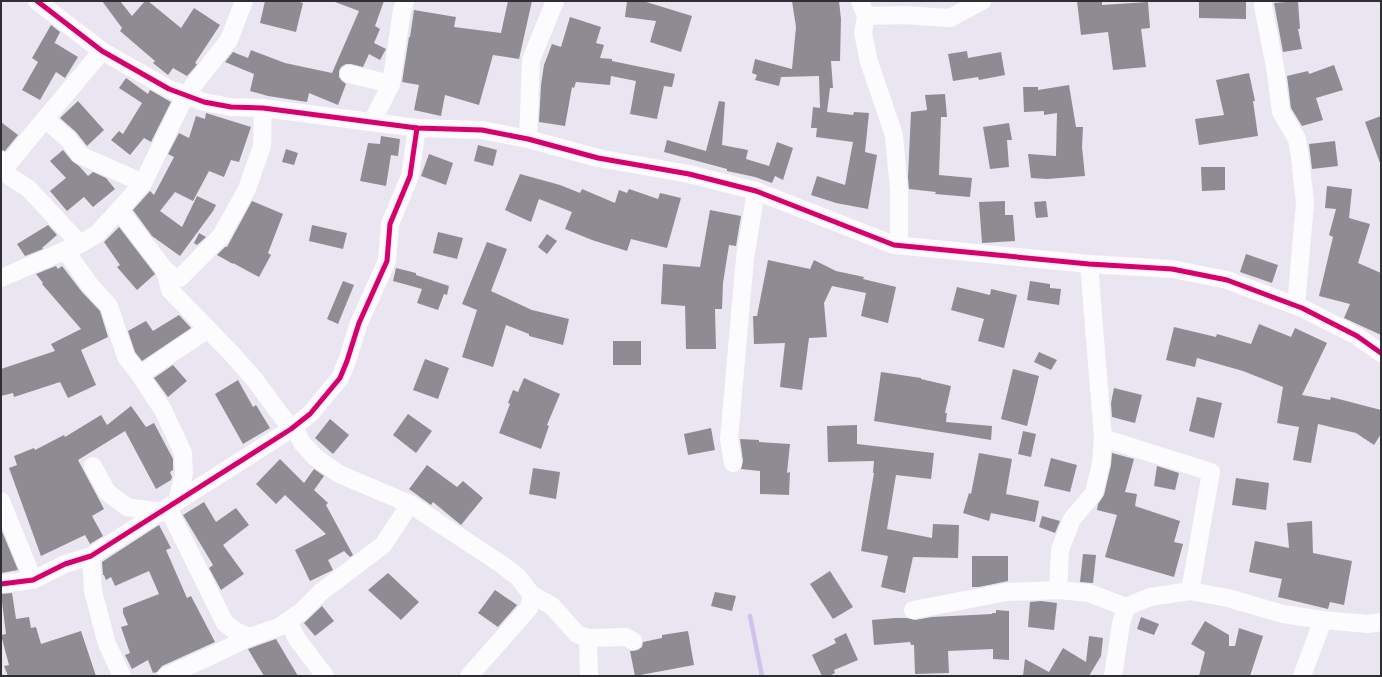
<svg xmlns="http://www.w3.org/2000/svg" width="1382" height="677" font-family="'Sofia Sans Condensed',sans-serif">
	<rect width="100%" height="100%" fill="#e9e6f1"/>
	<g fill="none" stroke-linecap="round" stroke-linejoin="round">
		<!-- stream -->
		<path stroke="#d0c2ec" stroke-width="4.5" d="M750,616L762,676"/>
	</g>
	<!-- building -->
	<g fill="#8e8b93">
		<path d="M102,1H120L132,16L145,1H148L181,28L194,8L220,25L195,63L197,64L195,67L187,76L173,68L168,75L153,63L155,61L120,31L122,28Z"/>
		<path d="M265,1H296L303,3L296,32L260,23Z"/>
		<path d="M336,1H384L375,26L380,29L374,43L386,49L380,60L369,54L363,67L351,64H346L341,67L339,71V77L342,81L346,84L338,105L309,93L307,102L268,96L250,91L254,74L225,62L233,52L248,58L251,50L285,63L332,73L359,11L335,2Z"/>
		<path d="M508,1H532L519,59L493,55L479,105L445,95L441,116L414,110L419,85L402,82L409,37H410L414,10L456,17L454,27L501,33Z"/>
		<path d="M627,1H643L692,16L681,52L650,42L656,21L625,17Z"/>
		<path d="M792,1H839L841,19L840,61H831L833,88H830L827,112L853,115L854,112L869,113L865,152L877,155L868,209L836,203L811,195L817,176L845,185L853,142L816,137L817,128H811L813,107L820,108L819,76L781,77L779,86L755,80L757,75L752,73L755,59L792,69L796,27Z"/>
		<path d="M1077,1H1102V5L1148,2L1150,28L1141,29L1146,67L1113,70L1108,32L1081,35Z"/>
		<path d="M1208,1H1246V19L1199,18V2Z"/>
		<path d="M1298,1L1300,29H1298L1302,49L1283,52L1274,3Z"/>
		<path d="M570,17L601,27L596,43L604,45L600,58L612,59V61L675,74L672,87L664,86L657,119L630,114L636,81L611,76L610,85L576,82L574,88L572,87L565,126L539,122L541,85L544,65L552,44L561,47Z"/>
		<path d="M51,25L60,32L54,44L55,43L78,57L65,78L56,72L40,100L22,90L38,62L32,58Z"/>
		<path d="M967,51L968,58L1001,52L1005,75L979,80L978,77L953,81L948,54Z"/>
		<path d="M1334,65L1343,90L1316,98L1323,120L1302,126L1291,108L1287,76L1308,71L1309,74Z"/>
		<path d="M1249,73L1255,101H1253L1258,136L1199,145L1195,119L1224,115L1216,80Z"/>
		<path d="M126,78L148,94L150,90L171,102L151,142L144,138L130,155L111,140L119,131L123,134L142,103L119,88Z"/>
		<path d="M1069,85L1076,127H1083L1082,147L1085,176L1047,179L1031,178L1028,154L1056,156L1057,113L1044,115V111L1024,112L1023,87H1038V90Z"/>
		<path d="M945,94L947,117H941L939,175L972,178L970,197L935,194L936,192L909,189L908,177L911,112L927,110L925,95Z"/>
		<path d="M78,101L104,130L87,146L76,132L60,118Z"/>
		<path d="M719,101L725,102L722,145L748,150L746,159L769,166L777,142L793,148L783,180L775,176L772,183L755,177L727,171V169L664,152L667,140L706,151Z"/>
		<path d="M206,113L251,127L239,162L231,160L224,177L209,171L193,201L175,192L160,211L182,227L197,196L216,205L213,211L180,256L152,236L133,210L150,191L154,195L174,157L168,154L179,133L189,138L196,116L205,119Z"/>
		<path d="M1381,116V163H1380L1365,122Z"/>
		<path d="M1,122L18,135L5,151L1,150Z"/>
		<path d="M1009,123L1012,140H1007L1009,167L990,169L983,127Z"/>
		<path d="M381,136L400,139L398,156L391,155L386,186L360,181L368,143L380,144Z"/>
		<path d="M1335,141L1338,166L1312,169L1309,144Z"/>
		<path d="M478,145L497,150L493,166L474,161Z"/>
		<path d="M286,149L298,153L294,165L282,162Z"/>
		<path d="M63,150L72,161L79,166L88,176L93,172L106,178L115,189L93,207L84,197L67,211L50,191L66,178L50,161Z"/>
		<path d="M429,154L453,163L446,185L421,176Z"/>
		<path d="M1201,167H1225V190L1202,191Z"/>
		<path d="M520,174L560,185L580,193L582,189L615,203L619,190L627,193L629,189L658,199L660,193L681,198L667,248L631,239L627,251L592,240L565,229L572,212L539,199L531,222L505,210Z"/>
		<path d="M1327,186L1352,189L1349,218L1370,224L1358,263L1381,273V335L1344,318L1350,304L1319,296L1333,237L1329,235L1336,209L1325,208Z"/>
		<path d="M252,201L283,214L268,253L271,255L259,277L233,263V264L217,255L225,247H227Z"/>
		<path d="M1005,201V215H1013L1015,241L982,243L979,202Z"/>
		<path d="M1046,201L1048,217L1036,218L1034,202Z"/>
		<path d="M710,210L741,216L736,246L729,245L723,283L722,309H715L716,349H686L685,306L661,304L663,264L700,267Z"/>
		<path d="M48,225L57,235L42,248L43,249L25,256L17,244Z"/>
		<path d="M312,225L347,233L343,249L309,241Z"/>
		<path d="M119,227L155,274L137,290L117,267L120,265L104,242Z"/>
		<path d="M438,232L463,238L457,259L433,253Z"/>
		<path d="M199,233L206,237L197,245L194,243Z"/>
		<path d="M547,234L557,241L547,254L538,247Z"/>
		<path d="M487,242L507,249L491,291L532,310L569,319L563,345L529,336V334L506,325L493,367L462,357L477,310L462,304Z"/>
		<path d="M1246,254L1278,265L1272,283L1240,272Z"/>
		<path d="M768,260L810,269L814,260L836,271L864,277L863,279L896,287L888,323L861,316L866,293L832,286L824,303L827,337L809,338L802,390L780,387L785,343L754,344L753,316H757Z"/>
		<path d="M56,266L58,269L62,266L82,292L100,311L108,337L81,350L96,385L68,398L60,382L14,397L13,393L1,396V369L55,351L51,344L81,329L42,284L43,283L36,274Z"/>
		<path d="M396,268L416,273V275L449,286L447,295L444,294L438,310L417,303L422,289L393,281Z"/>
		<path d="M343,281L354,285L338,324L327,319Z"/>
		<path d="M1030,281L1050,284V288L1061,289L1059,305L1027,300Z"/>
		<path d="M957,287L990,295L991,289L1017,295L1004,348L978,341L984,319L951,310Z"/>
		<path d="M179,315L191,328L142,361L135,352L128,331L146,321L153,331Z"/>
		<path d="M1259,324L1291,337L1295,328L1327,343L1302,395L1330,400L1331,397L1381,410V434L1374,445L1356,433L1318,424L1311,463L1293,460L1299,427L1277,423L1283,387L1243,371L1197,358L1195,367L1166,360L1174,327L1216,337L1217,334L1251,344Z"/>
		<rect x="613" y="341" width="28" height="24"/>
		<path d="M1039,352L1057,360L1051,370L1034,362Z"/>
		<path d="M425,359L449,368L438,399L413,390Z"/>
		<path d="M173,365L187,381L168,397L154,378Z"/>
		<path d="M1013,369L1039,376L1027,426L1001,419Z"/>
		<path d="M881,372L921,378V379L951,386L945,413H947L946,422L992,426L991,440L874,421Z"/>
		<path d="M524,378L560,394L547,425L549,426L541,449L499,433L510,404L508,403L513,390L518,392Z"/>
		<path d="M238,380L253,407L256,405L270,428L243,444L215,394Z"/>
		<path d="M1114,388L1142,395L1135,423L1112,417L1111,403Z"/>
		<path d="M1197,397L1222,403L1214,438L1189,431Z"/>
		<path d="M131,406L146,427L154,423L173,459V470L170,472L172,477L171,480L156,489L125,431L78,460L104,509L92,516L103,536L90,544L85,535L41,556L9,468L17,465L14,456L34,448L35,450L64,435L65,437L101,415L107,425Z"/>
		<path d="M408,414L432,431L416,453L393,435Z"/>
		<path d="M330,419L349,435L333,454L315,438Z"/>
		<path d="M857,425V444L934,453L931,479L896,475L887,529L932,538L933,524L959,525L958,558L913,557L905,593L881,587L888,556L861,551L874,473H873L874,461L828,462L827,426Z"/>
		<path d="M711,428L715,450L688,455L684,434Z"/>
		<path d="M1023,431L1036,434L1031,457L1018,454Z"/>
		<path d="M740,439L759,440V442L790,444L787,473L790,472L789,495L760,494V471L741,469L743,461Z"/>
		<path d="M979,453L1012,459L1006,494L1039,501L1035,522L991,513L989,521L963,513L969,493L971,494Z"/>
		<path d="M1112,453L1134,459L1125,492L1137,494L1135,506L1180,521L1174,542L1183,544L1174,577L1105,557L1117,515L1097,510L1098,504L1104,495L1111,465Z"/>
		<path d="M1051,458L1077,465L1070,492L1044,486Z"/>
		<path d="M280,459L304,483L314,469L324,476L314,490L328,503L326,505L353,555L350,557L344,551L328,560L333,570L310,581L295,550L326,534L285,495L276,504L256,484Z"/>
		<path d="M427,465L457,487L463,481L483,498L461,525L433,502L431,505L409,489Z"/>
		<path d="M1157,466L1179,473L1175,490L1154,486Z"/>
		<path d="M533,468L560,472L556,499L529,494Z"/>
		<path d="M1236,478L1269,483L1266,510L1232,505Z"/>
		<path d="M204,502L216,522L236,508L249,525L223,545L244,574L221,590L209,568L213,565L183,515Z"/>
		<path d="M1042,516L1060,521L1055,533L1039,527Z"/>
		<path d="M1312,521L1313,553L1352,561L1344,605L1330,602L1328,609L1278,597L1282,579L1249,572L1255,541L1289,548L1287,523Z"/>
		<path d="M159,525L171,548L166,550L187,598L191,596L215,642L162,666L157,672L153,673L148,660L132,669L125,655L130,653L121,627L128,625L123,613V608L159,594L149,571L115,586L111,577L106,580L104,575H103L102,562Z"/>
		<path d="M1,529L18,570L1,573Z"/>
		<path d="M1083,554L1096,555L1093,583L1080,582Z"/>
		<path d="M972,556H1008V581L979,587H972Z"/>
		<path d="M830,571L853,607L833,619L810,584Z"/>
		<path d="M388,573L419,602L401,620L368,590Z"/>
		<path d="M495,590L517,605L498,627L478,613Z"/>
		<path d="M715,592L736,596L732,611L711,606Z"/>
		<path d="M12,593L16,619L29,617L31,628L36,627L41,644L81,631L96,676H8L4,666L9,665L1,635L6,634L1,594Z"/>
		<path d="M1041,601L1057,603L1054,630L1028,627L1030,602Z"/>
		<path d="M322,606L334,621L315,636L304,623Z"/>
		<path d="M996,610L1009,611V660L993,659V649L948,651L949,673L915,674L914,645H911L910,642L874,645L872,620L895,618H907L915,620L932,617L992,614V613H996Z"/>
		<path d="M1141,617L1159,624L1154,635L1137,629Z"/>
		<path d="M1205,621L1229,635V646H1235L1239,628L1263,636L1250,676H1199L1205,652L1191,644Z"/>
		<path d="M688,631L694,665L635,676L630,651H633L638,650L642,647L643,642L662,638V635Z"/>
		<path d="M846,633L858,660L834,670L835,673L829,676H822L812,655L836,643L834,639Z"/>
		<path d="M1089,636L1103,638L1101,656L1089,676H1023L1025,659L1049,672L1063,648L1086,662Z"/>
		<path d="M276,639L298,676H264L248,649Z"/>
	</g>
	<g fill="none" stroke-linecap="round" stroke-linejoin="round">
		<!-- minor -->
		<g stroke="#fcfbfd" stroke-width="18">
			<path d="M37,1L102,51L169,89L204,102L231,107L263,108L417,128L482,130L528,139L598,158L689,174L756,191L894,245L1089,264L1172,269L1227,280L1302,308L1357,336L1381,353"/>
			<path d="M860,1L866,16L863,33L869,62L894,135L899,191V240L894,245"/>
			<path d="M1263,1V6L1275,67L1281,112L1297,139L1300,157L1305,203L1296,306"/>
			<path d="M866,16L903,15L950,18L982,1"/>
			<path d="M349,74L391,84"/>
			<path d="M45,119L102,51"/>
			<path d="M372,122L391,84L402,10L405,1"/>
			<path d="M528,139L531,60L555,1"/>
			<path d="M1,160L8,164L45,119L69,140L80,155L143,183"/>
			<path d="M1,171L28,188L80,244"/>
			<path d="M119,210L165,270L170,290L232,354L255,380L291,429"/>
			<path d="M65,250L90,285L109,306L126,357L140,375L163,410L183,453L184,473L177,502"/>
			<path d="M165,270L175,277L180,278L221,236L247,189L262,146L263,108"/>
			<path d="M1,278L80,244L97,234L119,210L143,183L185,96L229,40L244,1"/>
			<path d="M140,375L157,363L208,329"/>
			<path d="M294,427L302,443L315,457L339,474L410,504L501,564L518,577L532,595L552,606L577,634L588,638L626,637L633,641"/>
			<path d="M1103,438L1211,472L1190,591"/>
			<path d="M733,463L729,439L745,258L756,191"/>
			<path d="M93,466L107,492L127,507L161,512"/>
			<path d="M1,501L33,580"/>
			<path d="M168,508L225,623L237,632L250,637"/>
			<path d="M91,556L93,591L107,644L122,676"/>
			<path d="M1,584L33,580L65,564L91,556L291,429L310,414L340,378L347,361L359,323L387,261L390,224L410,176L417,128"/>
			<path d="M1058,590L1060,550L1072,519L1094,493L1101,463L1103,438L1089,264"/>
			<path d="M913,610L1007,592L1058,590L1089,593L1126,607L1150,597L1190,591L1228,598L1283,614L1323,620L1368,624L1381,622"/>
			<path d="M288,621L297,639L325,676"/>
			<path d="M588,638L589,676"/>
			<path d="M166,676L213,655L250,637L279,627L301,612L321,592L383,545L410,504"/>
			<path d="M469,676L529,608L532,595"/>
			<path d="M1113,676L1121,624L1126,607"/>
			<path d="M1302,676L1323,620"/>
		</g>
		<defs>
			<g id="cycleway">
				<path d="M37,1L102,51L169,89L204,102L231,107L263,108L417,128L482,130L528,139L598,158L689,174L756,191L894,245L1089,264L1172,269L1227,280L1302,308L1357,336L1381,353"/>
				<path d="M1,584L33,580L65,564L91,556L291,429L310,414L340,378L347,361L359,323L387,261L390,224L410,176L417,128"/>
			</g>
		</defs>
		<!-- cycleway casing -->
		<use href="#cycleway" stroke="#f4f1fc" stroke-width="8"/>
		<!-- cycleway -->
		<use href="#cycleway" stroke="#d6006c" stroke-width="5"/>
	</g>
	<!-- border -->
	<rect width="1382" height="677" fill="none" stroke="#302e35" stroke-width="4"/>
</svg>
